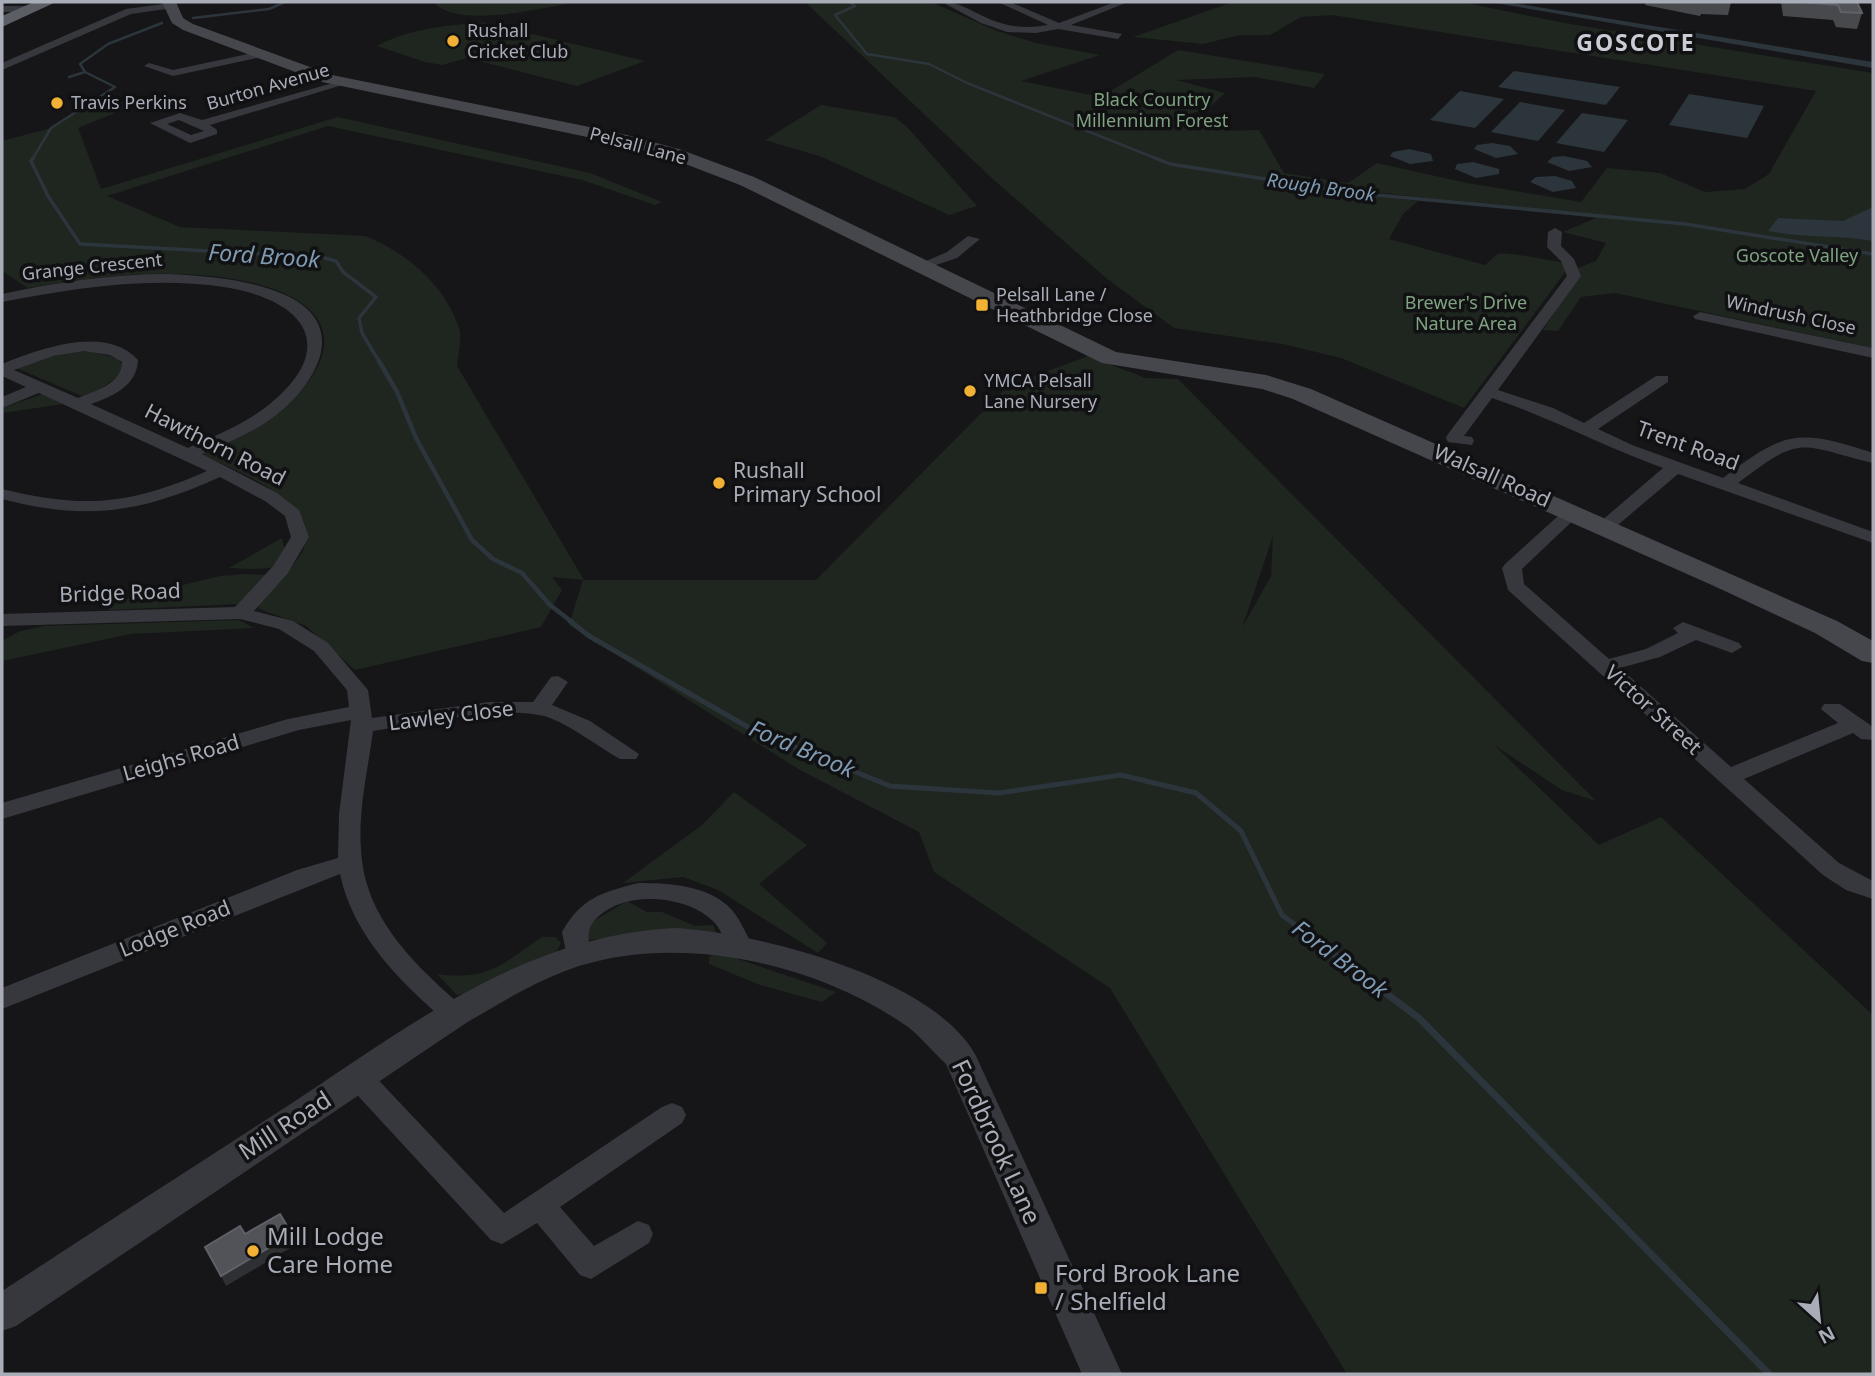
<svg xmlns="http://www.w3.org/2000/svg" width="1875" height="1376" font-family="'Noto Sans',sans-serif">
	<rect width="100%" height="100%" fill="#161618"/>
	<!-- green -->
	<g fill="#1e261f" fill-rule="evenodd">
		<path d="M433,2H579C543,7 458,30 433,2Z"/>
		<path d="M805,2H931L997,31L1036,43L1100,55L1021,81L1101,97L1178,50L1325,74L1314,88L1255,77L1176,80L1225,93L1209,108L1190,114L1226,131L1259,130L1284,173L1348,183L1377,163L1467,183L1581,202L1607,168L1660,173L1705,192L1745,189L1769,174L1816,91L1332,15L1301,17L1270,35H1240L1203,44L1133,37L1233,2H1462L1564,23L1873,73V348L1615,293L1581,297L1558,331L1543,330L1577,277L1575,269L1596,261L1606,243L1563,232L1596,218L1374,192L1373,196L1418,201L1403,214L1389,239L1485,265C1489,262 1494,256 1498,254C1505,251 1553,261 1565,263L1566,271L1464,408L1341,358L1283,344L1174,328L1106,278L995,181Z"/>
		<path d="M482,22L645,61L577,86L467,58L442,65L425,62L377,46C410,28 446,26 482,22Z"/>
		<path d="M103,95L132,106L78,128L101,189L338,117L590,173L662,202L655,205L582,180L328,126L107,196L180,227L365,236C406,252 445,285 459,328C462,338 458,355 457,366L584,580H816L1008,386L1088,356L1146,378L1178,379L1596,801L1562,790L1494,745L1599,845L1661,817L1873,1015V1374H1347L1110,988L934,872L919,832L800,770L569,625L583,580L552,577L562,590L541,627L355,670L306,626L259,609L258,603C272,588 291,571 301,554C329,504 234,471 202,454C224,444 247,434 267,420C355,356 340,296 233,279C163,268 97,276 28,288L2,271V141L51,128ZM1273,536L1271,576L1243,626V625Z"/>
		<path d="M821,105L894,117L906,126L977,206L949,215L822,157L765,140Z"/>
		<path d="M85,350L117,358L123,365L122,374L96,392L82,396L14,367L36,359Z"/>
		<path d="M43,394L64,404L2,413V408Z"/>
		<path d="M282,538C283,544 287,555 283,560C275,573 242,568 229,568Z"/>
		<path d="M246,574L265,575L238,604L109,610L107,607L113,602L220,576Z"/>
		<path d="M239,620L254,628L131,634L2,661V641L20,631L44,626Z"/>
		<path d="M734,792L807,845L759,884L827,943L818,953L718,890L683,877L623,883L702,825Z"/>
		<path d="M627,901L647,912H662L695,926L713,925L716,932H656L589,940L584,934L585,926Z"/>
		<path d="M542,937H555L561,943L556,953L471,993L457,995L437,974C489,981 502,964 542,937Z"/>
		<path d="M717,952L836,992L822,1002L760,985L709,964V957Z"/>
	</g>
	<!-- water -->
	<g fill="#2c353c">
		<path d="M1514,71L1620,87L1606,105L1498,87Z"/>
		<path d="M1460,91L1504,99L1475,128L1430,120Z"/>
		<path d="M1689,94L1764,106L1747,138L1669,125Z"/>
		<path d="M1520,102L1565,110L1538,141L1491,132Z"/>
		<path d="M1582,113L1628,120L1604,152L1556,143Z"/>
		<path d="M1492,143L1510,146L1518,154L1496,158L1474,149L1477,145Z"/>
		<path d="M1409,149L1431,154L1433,161L1410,164L1390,156L1393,152Z"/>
		<path d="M1564,156L1587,161L1592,167L1569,171L1547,162L1553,157Z"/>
		<path d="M1473,162L1499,169V174L1476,178L1455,169L1457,164Z"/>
		<path d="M1555,176L1572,181L1576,188L1553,192L1530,182L1536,177Z"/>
		<path d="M1873,207V241C1838,235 1803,238 1768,231L1778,218L1843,221Z"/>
	</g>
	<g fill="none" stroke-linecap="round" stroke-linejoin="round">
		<!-- stream-far4 -->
		<g stroke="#2c353c" stroke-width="2.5">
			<path d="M849,2L855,6L835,15L867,54L929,64L967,83L1160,160"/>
			<path d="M193,18L269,9L285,2"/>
			<path d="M69,77L85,72L80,64L108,44L162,23"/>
			<path d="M32,160L51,128L115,87L85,72"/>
		</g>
		<!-- stream-far3 -->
		<g stroke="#2c353c" stroke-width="3.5">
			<path d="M33,158L31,161L48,196L80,244L321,257L336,261L343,272L376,297L359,318L362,333L380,363"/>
			<path d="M1155,158L1170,164L1355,193L1685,224L1873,254"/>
		</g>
		<!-- stream-far2 -->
		<path stroke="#2c353c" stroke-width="4.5" d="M379,361L397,392L416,438L472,540L493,559L522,573L550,605L572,622"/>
		<!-- stream-far1 -->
		<path stroke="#2c353c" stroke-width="5" d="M570,621L589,636L753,730L890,786L999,793L1121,775L1196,793L1241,831L1282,915L1334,954"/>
		<!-- stream -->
		<path stroke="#2c353c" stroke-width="7" d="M1331,952L1419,1018L1769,1374"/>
		<!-- canal -->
		<path fill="#2c353c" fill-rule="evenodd" d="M1489,2H1507L1873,62V68Z"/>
		<!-- minor -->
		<g fill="#37383d" fill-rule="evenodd">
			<path d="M942,2C958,1 969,10 983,16C1005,27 1024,29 1048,25L998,2H1010L1059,23L1115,2H1128L1071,25L1122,34L1118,39L1058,29L1036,33L1007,32L981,23Z"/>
			<path d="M170,3L173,8L131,14L2,70V63L126,9Z"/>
			<path d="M2,6H32L37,9L32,12H2Z"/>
			<path d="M262,51L266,52V56L173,76L144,66L149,63L173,70Z"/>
			<path d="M340,81L349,83L210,125L217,130V134L190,143L150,123L180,113L202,120ZM179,120L204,131L191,135L167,124Z"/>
			<path d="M1555,228L1562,232L1561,246L1574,259L1581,276L1498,390L1553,408L1584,423L1656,376H1668V382L1598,429L1632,445L1723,478C1785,430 1799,429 1873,453V463C1799,445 1803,433 1738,483L1873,532V543L1678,474L1612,530H1600L1597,526L1600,522L1663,468C1605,447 1551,418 1492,398L1464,436L1472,437L1474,441L1472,445L1448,442L1446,438L1448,434L1567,276L1561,261L1547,247L1548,232Z"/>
			<path d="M968,236L980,239L957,258L924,269L917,265L947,252Z"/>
			<path d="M168,274C207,276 247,279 283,294C355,325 314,389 268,421C248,435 224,444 202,454L277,493L299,510L309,537L288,573L254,611L293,621L328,643L368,690L372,718L489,702H533L551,677L558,676L568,682L552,705L590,721L639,754L636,759H620C597,746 575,728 550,718C509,703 418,725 373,731C368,770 358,810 361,849C364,918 415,965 463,1007L467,1014L463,1021L454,1024L445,1021C400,981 353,936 340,874L2,1009V988L297,870L338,858L339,814L351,720L299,730L2,819V803L288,719L349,707L347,690L314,651L279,629L240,619L2,626V614L235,607L274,565L291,537L285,516L265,501L220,477C141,513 86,521 2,499V489C83,509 130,505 207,471L39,393L2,408V397L26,387L2,376V364C39,349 106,324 138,360C137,386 113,396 91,404L188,448C212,437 238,427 259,412C340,354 313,301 224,287C149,276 75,288 2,302V294C57,282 112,274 168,274ZM84,351L110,355L122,362C122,384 95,391 78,398L14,370L53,356Z"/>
			<path d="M1700,312L1873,348V358L1695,319L1693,316Z"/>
			<path d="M1573,507L1582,512L1522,569L1524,584L1609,659L1646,649L1678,633L1673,628L1683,622L1739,643L1742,647L1732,653L1696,640L1660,657L1620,668L1731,767L1838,723L1821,709L1824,704H1840L1873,727V740L1861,739L1853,733L1744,779L1839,863L1873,881V899L1846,890L1823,875L1508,590L1502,568L1505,564L1567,508Z"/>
			<path d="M638,883C670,883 709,885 732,910C740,919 746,934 752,944L748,951L739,953L730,951C725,942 721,929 714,922C687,894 621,889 594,921C583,934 594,948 586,962L577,964L568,962L562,932C582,897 601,893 638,883Z"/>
			<path d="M358,1066L368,1069L504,1213L662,1107L672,1103L682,1107L686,1115L682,1123L560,1207L594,1246L638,1221L649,1225L653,1234L649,1243L591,1279L580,1275L537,1223L502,1244L491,1240L348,1085L344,1077L348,1069Z"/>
		</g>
		<!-- tertiary -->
		<path fill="#37383d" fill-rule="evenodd" d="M674,928C756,932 935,978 976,1056L1122,1374H1082L946,1064C933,1052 922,1038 908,1027C819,964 684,933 579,966C539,979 502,1002 466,1023L16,1326L2,1331V1291C96,1230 191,1168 286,1107C408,1027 523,936 674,928Z"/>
		<!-- secondary -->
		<path fill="#45474d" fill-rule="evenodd" d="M162,2H176L183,18L193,24L332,75L619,133L679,149L754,177L1116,352L1266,375L1311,389L1837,621L1873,641V663L1862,661L1815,633L1714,586L1293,399L1262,389L1102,363L740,185L667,157L616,143L322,82L183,30L172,23Z"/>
		<!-- trunk -->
		<path fill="#5b5e65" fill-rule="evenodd" d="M34,2H56L2,27V16Z"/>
	</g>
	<!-- wall -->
	<g fill="#47494d">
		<path d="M1646,2H1731L1728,15L1701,14L1700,16L1645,5Z"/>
		<path d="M1781,2H1857L1862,13L1857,29L1836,27L1833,20L1783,16Z"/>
	</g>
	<!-- shaded-wall -->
	<g fill="#2f3033">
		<path d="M2,2H22L2,4Z"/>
		<path d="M292,1234L297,1244L226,1286L221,1276Z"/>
	</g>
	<!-- building -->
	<g fill="#525359" stroke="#5f6168" stroke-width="2">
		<path d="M1801,2H1857L1862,13L1841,12L1838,5Z"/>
		<path d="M280,1214L292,1234L221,1276L205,1247L240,1226L245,1234Z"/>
	</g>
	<!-- markers -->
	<g fill="#f2b134" stroke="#111113" stroke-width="2.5">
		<circle cx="453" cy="41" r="7"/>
		<circle cx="57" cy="103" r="7"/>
		<rect x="975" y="298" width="14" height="14" rx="3.5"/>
		<circle cx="970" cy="391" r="7"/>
		<circle cx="719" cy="483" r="7"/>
		<circle cx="253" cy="1251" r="7"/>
		<rect x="1034" y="1281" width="14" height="14" rx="3.5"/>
	</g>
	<g text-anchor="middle" stroke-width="7" stroke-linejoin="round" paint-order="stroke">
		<!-- far-poi labels -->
		<g font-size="18" fill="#a8adb8" stroke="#111113" text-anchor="start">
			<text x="467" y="37">Rushall<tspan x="467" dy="21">Cricket Club</tspan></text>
			<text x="71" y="109">Travis Perkins</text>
			<text x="996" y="301">Pelsall Lane /<tspan x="996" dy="21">Heathbridge Close</tspan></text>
			<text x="984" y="387">YMCA Pelsall<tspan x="984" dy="21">Lane Nursery</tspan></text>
		</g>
		<!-- far-street labels -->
		<g font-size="18" fill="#a8adb8" stroke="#111113">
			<text transform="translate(268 87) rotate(-16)" y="6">Burton Avenue</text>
			<text transform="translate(638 146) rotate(15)" y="6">Pelsall Lane</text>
			<text transform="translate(92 267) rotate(-6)" y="6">Grange Crescent</text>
			<text transform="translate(1791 315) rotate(12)" y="6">Windrush Close</text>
		</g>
		<!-- far-park labels -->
		<g font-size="18" fill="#7fa381" stroke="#111113">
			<text x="1152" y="106">Black Country<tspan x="1152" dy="21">Millennium Forest</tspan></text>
			<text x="1797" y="262">Goscote Valley</text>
			<text x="1466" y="309">Brewer's Drive<tspan x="1466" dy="21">Nature Area</tspan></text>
		</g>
		<!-- far-water labels -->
		<g font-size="19" font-style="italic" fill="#7f9bb3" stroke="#111113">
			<text transform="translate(1321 187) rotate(8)" y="7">Rough Brook</text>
		</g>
		<!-- street labels -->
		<g font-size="21" fill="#a8adb8" stroke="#111113">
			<text transform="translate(215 445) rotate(27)" y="7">Hawthorn Road</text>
			<text transform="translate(1688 446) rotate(20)" y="7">Trent Road</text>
			<text transform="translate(1492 476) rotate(24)" y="7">Walsall Road</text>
			<text transform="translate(120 593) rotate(-2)" y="7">Bridge Road</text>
			<text transform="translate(1653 710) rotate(42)" y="7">Victor Street</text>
			<text transform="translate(451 716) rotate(-7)" y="7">Lawley Close</text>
			<text transform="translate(181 758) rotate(-16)" y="7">Leighs Road</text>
			<text transform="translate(175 929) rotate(-22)" y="7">Lodge Road</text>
		</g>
		<!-- poi labels -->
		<g font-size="21" fill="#a8adb8" stroke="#111113" text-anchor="start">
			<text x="733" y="478">Rushall<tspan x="733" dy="24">Primary School</tspan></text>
		</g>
		<!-- far-district labels -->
		<g font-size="23" font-weight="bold" letter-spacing="2" fill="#c9ccd4" stroke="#111113">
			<text x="1636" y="51">GOSCOTE</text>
		</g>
		<!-- water labels -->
		<g font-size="23" font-style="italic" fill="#7f9bb3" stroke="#111113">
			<text transform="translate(264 256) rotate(4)" y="8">Ford Brook</text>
			<text transform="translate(802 749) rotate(23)" y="8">Ford Brook</text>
			<text transform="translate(1340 959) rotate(37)" y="8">Ford Brook</text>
		</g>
		<!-- near-street labels -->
		<g font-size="24" fill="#a8adb8" stroke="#111113">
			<text transform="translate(285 1126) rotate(-33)" y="8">Mill Road</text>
			<text transform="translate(996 1142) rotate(65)" y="8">Fordbrook Lane</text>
		</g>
		<!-- near-poi labels -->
		<g font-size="24" fill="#a8adb8" stroke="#111113" text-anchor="start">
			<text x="267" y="1245">Mill Lodge<tspan x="267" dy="28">Care Home</tspan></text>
			<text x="1055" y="1282">Ford Brook Lane<tspan x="1055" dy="28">/ Shelfield</tspan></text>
		</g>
	</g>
	<!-- border -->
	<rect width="1875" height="1376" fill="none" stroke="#a8adb8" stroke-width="7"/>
	<!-- north arrow -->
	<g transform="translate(1819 1320) rotate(153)" stroke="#111113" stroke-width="5" paint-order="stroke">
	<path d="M0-5L12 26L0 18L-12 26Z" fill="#a8adb8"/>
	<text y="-10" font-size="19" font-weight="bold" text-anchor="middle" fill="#a8adb8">N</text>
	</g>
</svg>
